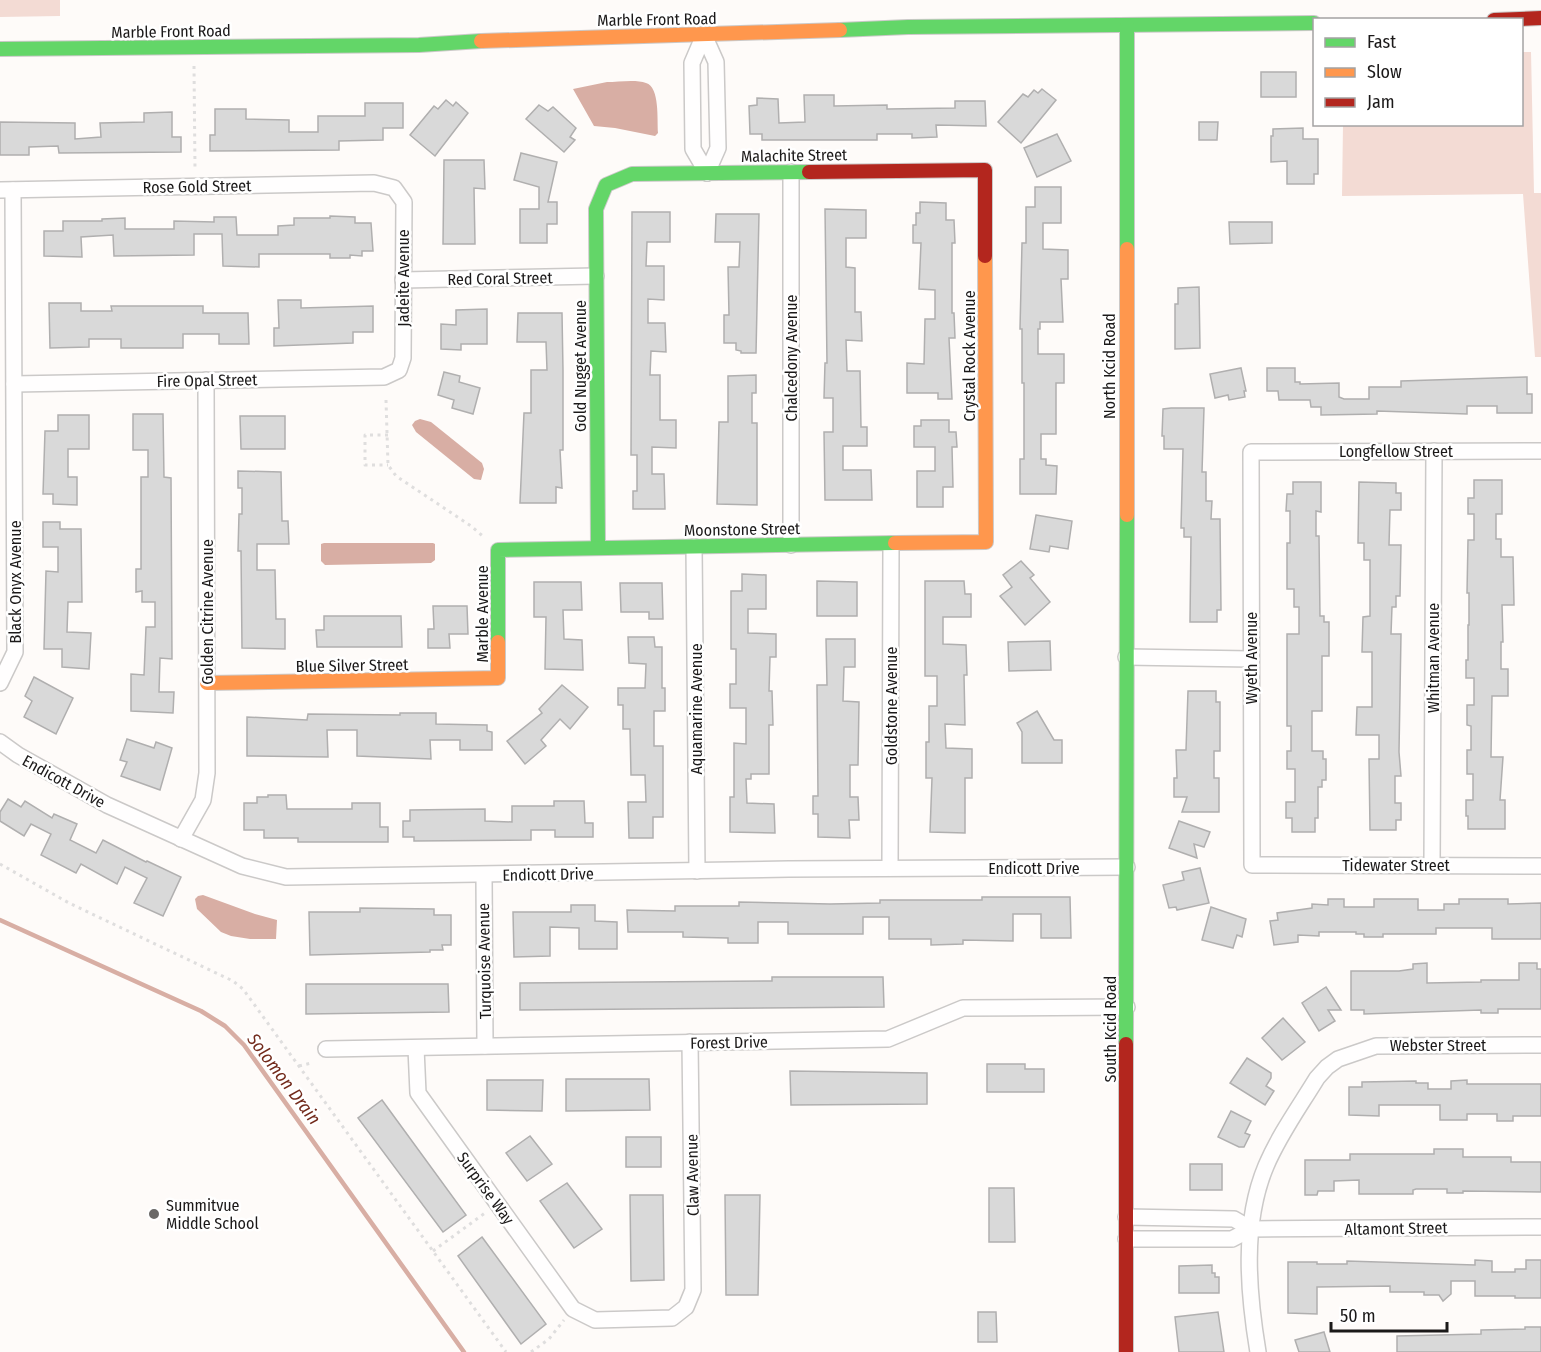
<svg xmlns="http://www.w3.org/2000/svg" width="1541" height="1352" font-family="'Fira Sans Condensed',sans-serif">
	<rect width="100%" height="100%" fill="#fefbf9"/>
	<!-- green -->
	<g fill="#f3dbd4">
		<path d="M0,0H60V16L0,17Z"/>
		<path d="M1522,52H1531L1534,193H1541V357H1535L1523,194L1342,196L1343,125L1522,124Z"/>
	</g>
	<!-- water -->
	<g fill="#d8aea4">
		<path d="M607,82C618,82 636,79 646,83C660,87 657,120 658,133L655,136L615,128L594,126L573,89Z"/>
		<path d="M420,419L431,422L482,463L484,469L481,480L474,479L416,432L412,425L415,421Z"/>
		<path d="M324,543H433L435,544V560L431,563L325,565L321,561V544Z"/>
		<path d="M203,895L255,914L277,920L276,939H250L231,936L221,932L197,909L195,899L198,896Z"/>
	</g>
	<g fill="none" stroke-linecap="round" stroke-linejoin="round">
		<!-- stream -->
		<path stroke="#d8aea4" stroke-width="4.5" d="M0,920L201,1011L225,1026L244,1045L464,1352"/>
	</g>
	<!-- building -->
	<g fill="#d9d9d9" stroke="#b0afaf" stroke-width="1.5">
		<rect x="1261" y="72" width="35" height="25"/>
		<path d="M1042,89L1056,100L1021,143L998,122L1023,94L1028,97L1034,90L1038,93Z"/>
		<path d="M804,95H834V106L887,105V109L955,108V101H985L986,126L936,125L937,137L912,138V134H877V140H762V134H750L749,106L757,105V98L778,99L779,123L805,122Z"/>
		<path d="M446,100L453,106L456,102L468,113L435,156L410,135L434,106L438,109Z"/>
		<path d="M365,103H403V128H383V140L339,141V150L210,151V135H215V109H246V119L289,120V132H318V116H365Z"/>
		<path d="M539,105L548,111L553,107L576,128L570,137L575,140L564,152L526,119Z"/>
		<path d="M172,112V137H181V152L59,153L58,146L29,147V155H0V122L75,123V139L101,137L100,123L144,122V113Z"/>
		<path d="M1199,122H1218L1217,140H1199Z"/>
		<path d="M1303,128V139H1318V174H1314V184H1287V161L1271,162V136H1273V129Z"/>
		<path d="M1057,134L1071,161L1037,177L1024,148Z"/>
		<path d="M521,153L557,162L548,202H557V224H547V243H520V209H539V187L514,180Z"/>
		<path d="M444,160H484L485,189L474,188L475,244H443Z"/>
		<path d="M1035,187H1061V223H1043V249L1068,250V279H1061L1063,322H1040V329H1038V354H1064V383H1056V434H1041V459H1046V465L1057,466L1056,494H1020V459H1024V383H1022V329H1020L1022,243H1026V207H1035Z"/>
		<path d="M920,202L946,203V220H954L955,243H952V313H954L955,338H949L952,399H938V393H907V363L924,364L925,319H935V290L919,289L921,243H913V225H916V213H920Z"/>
		<path d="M825,209L866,210V238H846V267L855,268V312H861L862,341L846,340L847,371H860L861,427H867V446H843V470H871L872,500H825L824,432H833V398H824L825,363H827Z"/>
		<path d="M632,212H670V242H647L646,266H664V300L648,299V323H665L666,352L651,351L650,375H660V420H676V448L652,447V474H664L665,509H633V491H637V455H631Z"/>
		<path d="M716,214H759L756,353H741V351L736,350V343H724V315H729L728,267H739L740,242H715Z"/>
		<path d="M330,216L355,217V223H371L373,251H362V256L350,255V258H330V254H259V267L223,266L222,234H194V255L114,256L113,235L81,237L82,257L44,256V231H63V221H102V219L125,218V229H174V221L214,222V217H236L237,235H278V226L294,225V218H330Z"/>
		<path d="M1229,222H1272V243L1230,244Z"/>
		<path d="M1199,287L1200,348L1175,349V304H1178V288Z"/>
		<path d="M278,300H301V308L373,306V332H353V343L274,346V328H279Z"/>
		<path d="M49,303H81V311H112L111,306H203V313H248L249,344H219V334H183V348H121V339H89V347L50,348Z"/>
		<path d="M487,309V344H461V350L441,349V324L456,325V310Z"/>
		<path d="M518,313H562L563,370V450H560L562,488L556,487V503H520L524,413H531V370H547L546,342H517Z"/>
		<path d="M1241,368L1246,391H1244L1245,397L1229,400L1228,395L1215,398L1210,374Z"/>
		<path d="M1267,368H1295V382H1300V384L1339,383V397L1344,399H1369V387H1401V381L1527,377V394H1532V413H1497V406H1467V414L1377,411V414L1321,415V407H1311L1310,400H1279L1278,391H1267Z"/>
		<path d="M444,372L460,376L459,382L480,388L473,414L452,408L454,400L438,395Z"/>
		<path d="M756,375V393H752V423H757V505L717,504L719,422H728V376Z"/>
		<path d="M1171,408H1204L1202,472H1206V501H1212L1211,519H1220L1221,610H1217V622H1190L1191,537H1184V528H1181L1183,449H1164V436H1162L1163,409Z"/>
		<path d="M133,414H163L164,477L171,478L172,659L160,658L159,692H174L173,713L131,711V674L144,675L146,627H155V602H142V591L136,592V569H141V477H148V450H133Z"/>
		<path d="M58,415H89V449H68V477H77V505L53,504V494H43L45,431H58Z"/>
		<path d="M240,416H285V449H241Z"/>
		<path d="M921,420H949V432H956L957,447H952L953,487H943V507H917V471H935V447H914V426H921Z"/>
		<path d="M238,471L281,472L282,521H288L289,544H257V570H275L276,619H285V649L242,648L241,551H238L239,514H242V488H238Z"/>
		<path d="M1474,480H1502V514H1496V539H1501V557H1513L1514,605H1502L1503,642H1501V669H1508V696H1492L1491,757H1503L1500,800H1505V829H1468V816H1466V800H1473V774H1467V750H1471V726L1467,725V705H1474V678H1466V660H1468V625H1469V593H1467L1468,540H1474V514H1468V498H1474Z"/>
		<path d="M1293,482H1321V512L1316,511V536H1319L1320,616H1324V622H1329V656H1322V711H1312V751H1323V759H1326V780H1322V787H1318V818H1315V832H1292V818H1286V802H1295V769H1287V751H1291V726H1287V634H1299V607H1294V589H1287V543H1290V511H1286L1287,494H1293Z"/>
		<path d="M1359,482L1396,483V493H1401V510H1390L1389,545H1401L1400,596H1396V607H1392L1391,634H1401L1399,752L1401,776H1395V803H1401V820H1396V830H1370L1369,759H1379V735H1356L1357,707H1372V652H1362L1363,617L1370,616V560H1364V543H1358Z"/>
		<path d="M1036,515L1072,521L1068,549L1050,546L1049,552L1030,549Z"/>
		<path d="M43,522H60V529H81L82,602H68L67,632L91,633L89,669L62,667V649H44L46,571L58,572V547H43Z"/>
		<path d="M1021,561L1034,575L1030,578L1050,602L1025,625L1000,596L1012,587L1003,575Z"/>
		<path d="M742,574L766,575V609H748V633L776,634V657H770L769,691H772L773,725H769V774H751V779H746L747,803L774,804L775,833L730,832V797H734V743L746,744V708H730V684H736V649H731V591H742Z"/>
		<path d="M817,581L857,582V616H817Z"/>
		<path d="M925,581H964L965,594H971V617H943V644L966,645L967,675H964L965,725L945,724L946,748L972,749V778H965V833L930,832L932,778H926V742H929V706H937V676H925Z"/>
		<path d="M534,582H581L582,610H563L564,639L582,640L583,670L545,669L546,617H534Z"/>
		<path d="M620,583H662L663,619H649V612H621Z"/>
		<path d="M433,606H467L468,634H449L450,648H428V629H434Z"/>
		<path d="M324,616H401L402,647H317L316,630H324Z"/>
		<path d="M628,637H654L655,647H662V688H665V711H654V746H663V817H653V838H629L628,802H646L645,775H631L630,729H623V705H618V688H645L646,664L629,663Z"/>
		<path d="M826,639H855V667H844L843,701L859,702L858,765H850V797H858L859,820H849L850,838L818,837V814H813V796H818L817,685H827Z"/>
		<path d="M1050,641L1051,670L1009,671L1008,642Z"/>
		<path d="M34,677L73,698L56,734L24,717L32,701L25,696Z"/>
		<path d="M562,685L588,707L570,729L560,719L541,740L546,746L525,764L507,741L542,713L539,709Z"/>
		<path d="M1188,691H1216V702H1220V751H1214V778H1219V812H1182L1187,797H1174V778H1177L1176,750H1186Z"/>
		<path d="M1037,711L1054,740H1062V763H1022V732L1017,723Z"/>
		<path d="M400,713H436V724L487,725V731L492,732V750H460V740H430L431,759L357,756V730H327L328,757L247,756V717L307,720L308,714L400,715Z"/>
		<path d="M127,739L154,748L156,742L172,748L160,790L121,776L127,762L120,760Z"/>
		<path d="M268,795H286L287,809H352V803H380V827H388V842H298V838H264V830H244V803H257V797H268Z"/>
		<path d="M8,799L21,807L25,801L52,818L54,814L77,824L70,840L96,853L103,840L146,862L147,861L181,877L163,916L134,903L147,878L125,867L117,884L81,864L76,873L41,855L51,834L31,824L24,836L0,821V812Z"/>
		<path d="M554,801H584L585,823H593V837H555V830H531V840L414,841V837H403V821H410V810L485,809V821L512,822V806H554Z"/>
		<path d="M1179,821L1210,832L1204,847L1194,844L1197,858L1169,848Z"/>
		<path d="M1200,868L1209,903L1177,910L1176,907L1169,908L1163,885L1184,880L1182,872Z"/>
		<path d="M982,897H1070L1071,938H1041V914H1013V941L963,940V944L931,945V939H889V917H863V934H788V922H758V943H728V938L683,937V932H628L627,910L675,911V906H739V902L830,904L880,903V900H982Z"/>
		<path d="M1328,899H1344V907H1374V899H1418V910H1444V904H1459V899H1508V904L1541,903V939H1492V928H1436V934H1383V937H1364V934H1356V932H1319V936L1298,935V942L1274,945L1270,921L1278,920L1277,913L1312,908V904L1328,905Z"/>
		<path d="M571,905H595V921L617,922V949H579V928L550,927V956L514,957L513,912H571Z"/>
		<path d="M1211,907L1246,919L1242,937L1237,935L1233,948L1202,940Z"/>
		<path d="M360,908L434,909V915H451V945H442L443,950H430V952L310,955L309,912H360Z"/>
		<path d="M1427,963V983L1481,982V980H1519V963H1537V969H1541V1009H1498V1013H1481V1010L1364,1014V1010H1351V971H1399L1413,969V964Z"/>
		<path d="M772,977H883L884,1007L520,1010V983L772,981Z"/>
		<path d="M306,984H448L449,1012L306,1014Z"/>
		<path d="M1326,987L1341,1010H1328L1335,1021L1319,1031L1302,1003Z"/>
		<path d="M1283,1018L1305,1042L1282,1060L1262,1038Z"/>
		<path d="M1247,1058L1271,1073V1078L1266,1086L1274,1091L1265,1105L1230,1083Z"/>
		<path d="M987,1064H1025V1069H1044V1092H987Z"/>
		<path d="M790,1071L927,1073V1104L791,1105Z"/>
		<path d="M566,1079H649L650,1110L566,1111Z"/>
		<path d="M487,1080H543L542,1111L487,1110Z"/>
		<path d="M1467,1080V1084H1541V1116H1513V1121H1497V1114H1467V1120H1440V1105H1379V1116L1349,1115V1087H1362V1082L1416,1081V1083H1428V1089H1451V1081Z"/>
		<path d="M382,1100L466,1215L443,1232L358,1118Z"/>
		<path d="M1231,1111L1251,1121L1245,1133L1250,1135L1244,1147H1239L1218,1137Z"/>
		<path d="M530,1136L552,1164L527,1181L506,1153Z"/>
		<rect x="626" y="1137" width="35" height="30"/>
		<path d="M1434,1149H1463V1157H1511V1162H1541V1192L1463,1191V1193H1447V1189H1416L1413,1190V1194H1359V1180L1334,1181V1191H1318L1317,1195H1305V1160H1350V1154H1434Z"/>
		<rect x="1190" y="1164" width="32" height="26"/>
		<path d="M567,1183L602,1229L574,1248L540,1201Z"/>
		<path d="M989,1188H1014L1015,1242H989Z"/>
		<path d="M630,1195H663L664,1280L631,1281Z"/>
		<path d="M725,1195H760L758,1295H726Z"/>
		<path d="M482,1237L546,1324L521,1344L458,1256Z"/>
		<path d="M1475,1260L1492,1261V1272H1515V1269H1526V1260H1541V1298H1515V1296H1475V1281H1451V1294L1443,1301L1439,1295H1424V1292H1390V1286L1317,1287V1314L1288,1313V1262H1317V1264H1347V1261L1475,1265Z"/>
		<path d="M1212,1265V1273H1215V1277H1219V1293H1179V1266Z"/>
		<path d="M978,1312H996L997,1342H978Z"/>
		<path d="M1218,1312L1224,1352H1179L1175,1317Z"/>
		<path d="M1525,1327H1541V1352H1397V1336L1481,1334V1330L1525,1329Z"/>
		<path d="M1324,1332L1330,1352H1299L1295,1340Z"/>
	</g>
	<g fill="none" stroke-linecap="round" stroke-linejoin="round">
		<defs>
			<g id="street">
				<path d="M704,35L692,63L693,149L707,173"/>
				<path d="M704,35L716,62L718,148L707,173"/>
				<path d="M0,190L374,183L394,188L404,202L403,358L399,370L384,377L14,384"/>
				<path d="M403,280L596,276"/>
				<path d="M1541,451L1251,452L1252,865L1541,866"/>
				<path d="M791,545V172"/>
				<path d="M694,547L697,871"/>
				<path d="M1126,657L1251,659"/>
				<path d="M0,683L15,652L13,190"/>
				<path d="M0,742L18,755L107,805L242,866L286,877L789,869L1127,867"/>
				<path d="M181,839L203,800L207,773L206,380"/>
				<path d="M1432,865L1434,451"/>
				<path d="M890,868L891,544"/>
				<path d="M484,875L485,1046"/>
				<path d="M416,1048L418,1093L573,1309L595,1320L672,1318L686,1307L693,1290L690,1042"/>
				<path d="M326,1049L888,1039L963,1008L1127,1007"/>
				<path d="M1126,1217L1234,1219L1251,1229"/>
				<path d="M1126,1239H1232L1251,1229L1541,1227"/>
				<path d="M1258,1352C1248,1292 1242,1223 1266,1166C1279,1135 1300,1106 1317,1078L1327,1067L1338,1059L1376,1046L1541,1045"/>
			</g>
			<g id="fast">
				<path d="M840,30L908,27L1314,23"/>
				<path d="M0,49L419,45L481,41"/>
				<path d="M1127,249V26"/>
				<path d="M598,548L596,209L606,185L632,174L809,172"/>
				<path d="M498,642V550L895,543"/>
				<path d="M1126,1044L1127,515"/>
			</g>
			<g id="slow">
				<path d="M481,41L840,30"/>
				<path d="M1127,515V249"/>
				<path d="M895,543L986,542L985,256"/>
				<path d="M207,683L498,678V642"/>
			</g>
			<g id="jam">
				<path d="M1494,20L1541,18"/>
				<path d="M809,172L985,170V256"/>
				<path d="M1126,1352V1044"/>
			</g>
		</defs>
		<!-- street casing -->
		<use href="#street" stroke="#cbc9c8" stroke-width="18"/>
		<!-- fast casing -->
		<use href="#fast" stroke="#cbc9c8" stroke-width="16"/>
		<!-- slow casing -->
		<use href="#slow" stroke="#cbc9c8" stroke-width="16"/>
		<!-- jam casing -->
		<use href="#jam" stroke="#cbc9c8" stroke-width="16"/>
		<!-- path -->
		<g stroke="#dfdede" stroke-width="3" stroke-dasharray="3 4.5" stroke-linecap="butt">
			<path d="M194,66L195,169"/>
			<path d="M386,400L388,465L396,476L471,526L485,538"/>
			<path d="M388,435H365V465H388"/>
			<path d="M0,864L69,903L233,981L243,989L506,1352"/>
			<path d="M299,1066L311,1063"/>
			<path d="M433,1251L485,1213"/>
			<path d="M531,1352L549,1339L564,1320"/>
		</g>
		<!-- street -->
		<use href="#street" stroke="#fffefe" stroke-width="15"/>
		<!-- fast -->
		<use href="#fast" stroke="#63d668" stroke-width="14"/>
		<!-- slow -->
		<use href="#slow" stroke="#ff974d" stroke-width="14"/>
		<!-- jam -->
		<use href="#jam" stroke="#b3261e" stroke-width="14"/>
	</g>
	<!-- markers -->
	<circle fill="#6a6867" stroke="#fff" stroke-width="2" cx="154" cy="1214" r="6"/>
	<g text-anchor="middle" stroke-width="5" stroke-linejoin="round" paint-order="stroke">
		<!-- street labels -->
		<g font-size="16" fill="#1b1919" stroke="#fff">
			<text transform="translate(657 19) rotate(-1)" y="6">Marble Front Road</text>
			<text transform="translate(171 31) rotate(-1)" y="6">Marble Front Road</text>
			<text transform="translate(794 155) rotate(-1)" y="6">Malachite Street</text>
			<text transform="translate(197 186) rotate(-1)" y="6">Rose Gold Street</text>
			<text transform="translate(403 278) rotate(-90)" y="6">Jadeite Avenue</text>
			<text transform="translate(500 278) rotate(-1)" y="6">Red Coral Street</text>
			<text transform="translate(969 356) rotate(-90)" y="6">Crystal Rock Avenue</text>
			<text transform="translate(791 358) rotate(-90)" y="6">Chalcedony Avenue</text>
			<text transform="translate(580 366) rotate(-90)" y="6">Gold Nugget Avenue</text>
			<text transform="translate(1109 366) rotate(-90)" y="6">North Kcid Road</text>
			<text transform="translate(207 380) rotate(-1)" y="6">Fire Opal Street</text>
			<text x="1396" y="457">Longfellow Street</text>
			<text transform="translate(742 529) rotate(-1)" y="6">Moonstone Street</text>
			<text transform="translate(15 582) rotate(-90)" y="6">Black Onyx Avenue</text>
			<text transform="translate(207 612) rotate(-90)" y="6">Golden Citrine Avenue</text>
			<text transform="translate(482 614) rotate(-90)" y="6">Marble Avenue</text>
			<text transform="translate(1251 658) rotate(-90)" y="6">Wyeth Avenue</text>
			<text transform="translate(1433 658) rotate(-90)" y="6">Whitman Avenue</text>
			<text transform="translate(352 665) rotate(-1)" y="6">Blue Silver Street</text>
			<text transform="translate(891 706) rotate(-90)" y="6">Goldstone Avenue</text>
			<text transform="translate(696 709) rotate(-90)" y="6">Aquamarine Avenue</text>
			<text transform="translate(64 781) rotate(29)" y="6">Endicott Drive</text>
			<text x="1396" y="871">Tidewater Street</text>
			<text x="1034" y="874">Endicott Drive</text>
			<text transform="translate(548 874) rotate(-1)" y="6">Endicott Drive</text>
			<text transform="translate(484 961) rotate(-91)" y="6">Turquoise Avenue</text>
			<text transform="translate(1110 1029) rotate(-90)" y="6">South Kcid Road</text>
			<text transform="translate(729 1042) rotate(-1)" y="6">Forest Drive</text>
			<text x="1438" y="1051">Webster Street</text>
			<text transform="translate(692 1175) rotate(-91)" y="6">Claw Avenue</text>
			<text transform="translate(486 1188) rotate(54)" y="6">Surprise Way</text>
			<text transform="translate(1396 1228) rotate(-1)" y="6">Altamont Street</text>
		</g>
		<!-- poi labels -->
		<g font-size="16" fill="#1b1919" stroke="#fff" text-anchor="start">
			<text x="166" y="1211">Summitvue<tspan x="166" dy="18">Middle School</tspan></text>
		</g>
		<!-- water labels -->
		<g font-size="18" font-style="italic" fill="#722a1b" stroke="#fff">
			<text transform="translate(284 1079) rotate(53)" y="6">Solomon Drain</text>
		</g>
	</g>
	<!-- legend -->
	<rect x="1313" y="18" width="210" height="108" fill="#ffffff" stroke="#a4a3a3" stroke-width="1.5"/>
	<rect x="1325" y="38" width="30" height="9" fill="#63d668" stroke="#a4a3a3" stroke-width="1.5"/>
	<text x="1367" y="48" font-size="18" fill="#1b1919">Fast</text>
	<rect x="1325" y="68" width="30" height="9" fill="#ff974d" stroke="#a4a3a3" stroke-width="1.5"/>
	<text x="1367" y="78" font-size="18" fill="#1b1919">Slow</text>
	<rect x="1325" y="98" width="30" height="9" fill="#b3261e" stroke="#a4a3a3" stroke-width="1.5"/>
	<text x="1367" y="108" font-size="18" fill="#1b1919">Jam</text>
	<!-- scale -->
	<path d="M1331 1322v9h116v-9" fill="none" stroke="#1b1919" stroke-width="3"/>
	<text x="1340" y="1322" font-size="18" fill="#1b1919" stroke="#ffffff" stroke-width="4.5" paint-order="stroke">50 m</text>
</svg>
